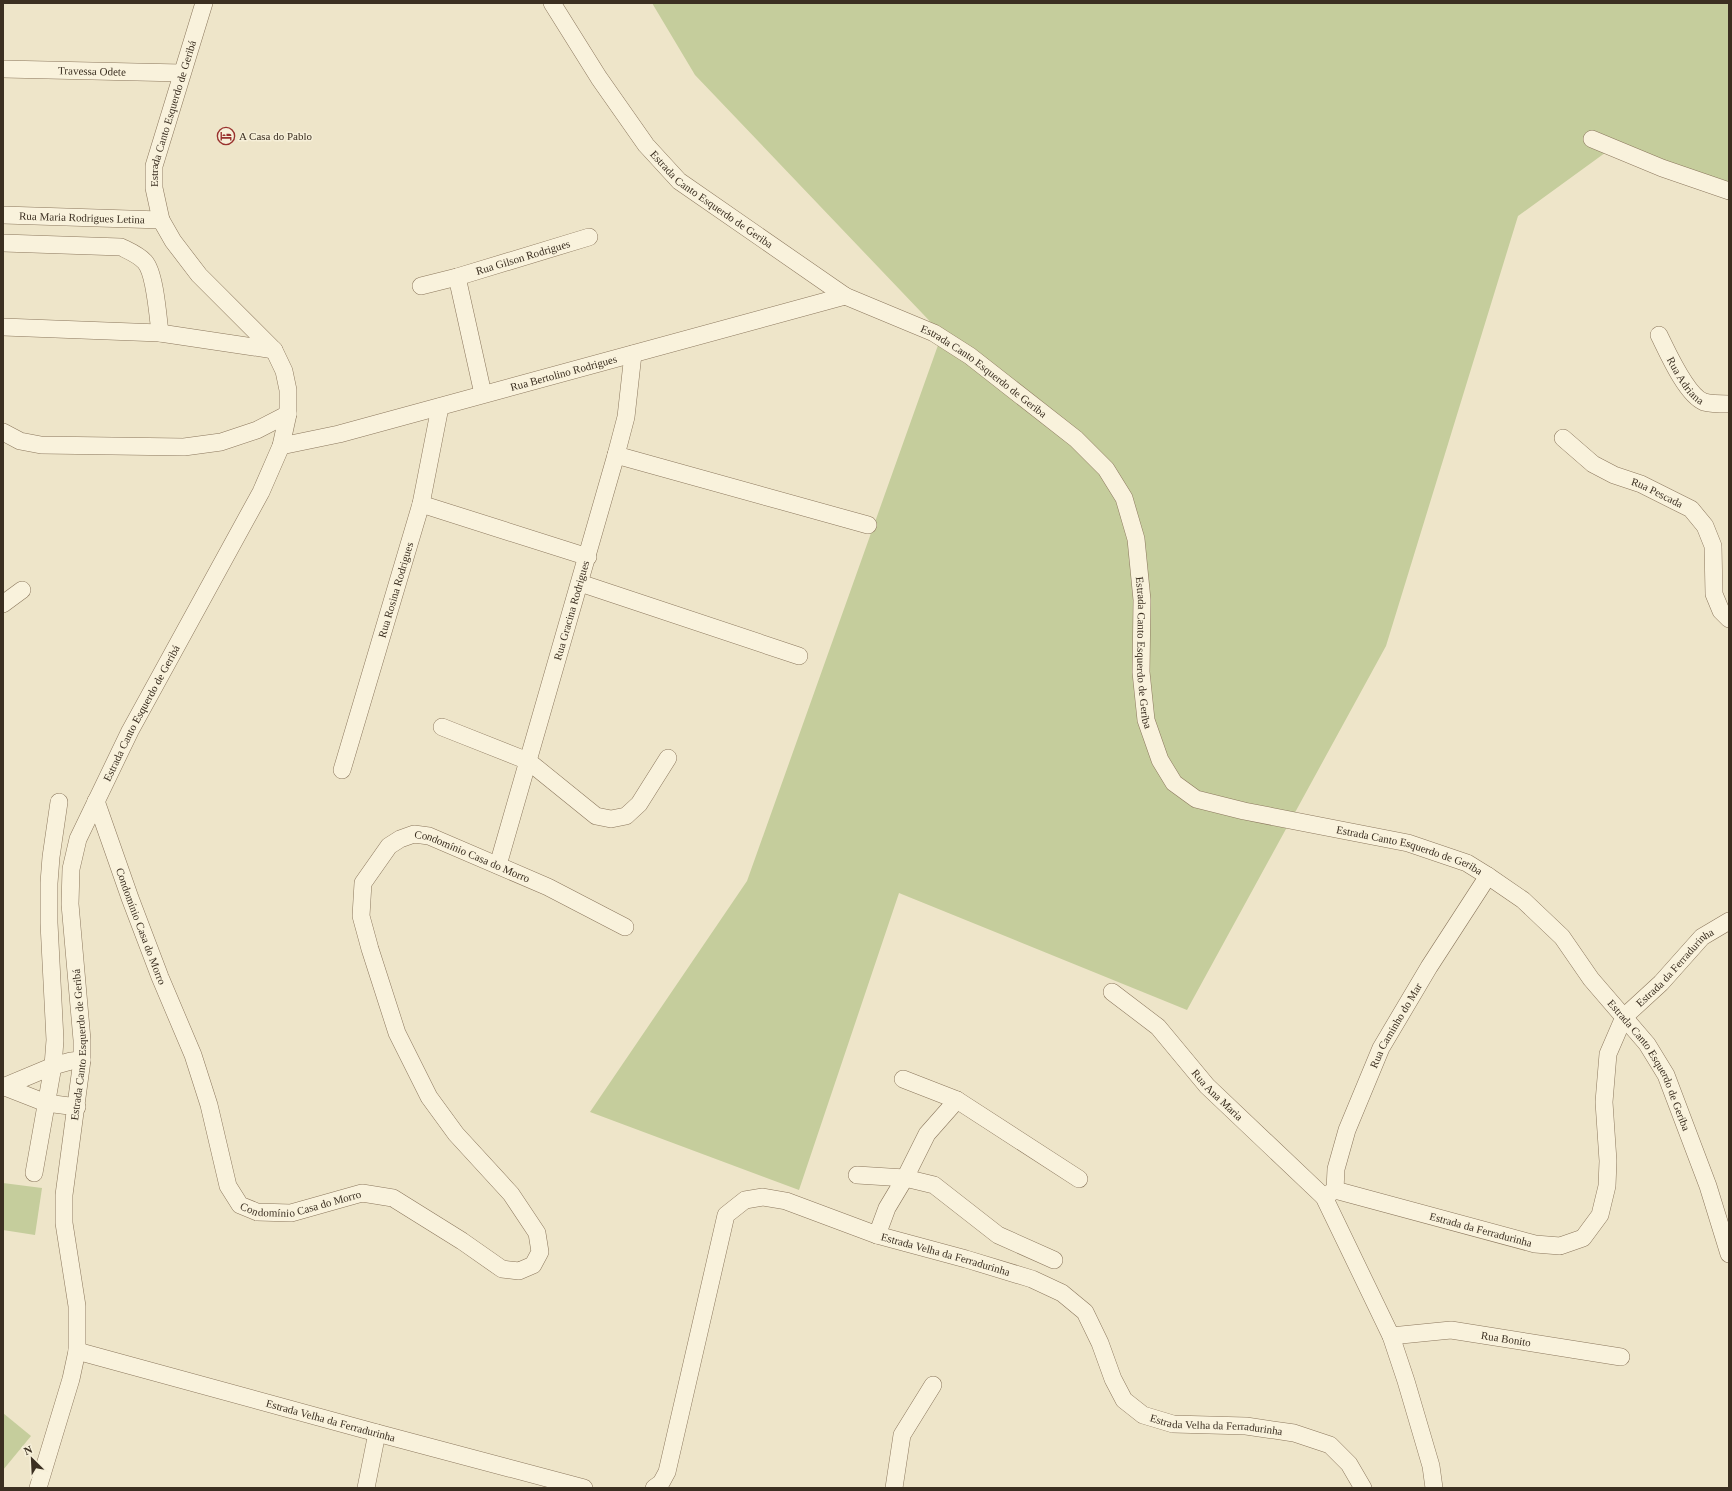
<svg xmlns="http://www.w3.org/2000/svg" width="1732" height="1491" font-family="Georgia,serif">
	<rect width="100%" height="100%" fill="#eee5c9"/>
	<!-- green -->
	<g fill="#c5cd9c">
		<path d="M652,3H1729V196L1609,150L1518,216L1386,646L1187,1010L899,893L799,1190L590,1112L747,881L942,334L695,75Z"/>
		<path d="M3,1183L42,1188L35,1235L3,1230Z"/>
		<path d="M3,1413L31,1436L3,1470Z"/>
	</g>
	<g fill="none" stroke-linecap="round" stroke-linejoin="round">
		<defs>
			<g id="minor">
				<path id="s1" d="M552,3L599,78L646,145L679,181L845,296L934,333L970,356L1076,439L1106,469L1124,498L1136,539L1142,600L1141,672L1146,720L1160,760L1174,783L1196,799L1244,811L1408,843L1467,863L1488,876L1523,900L1562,937L1591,979L1647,1044L1666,1075L1708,1186L1729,1254"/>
				<path id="s2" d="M3,69L182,73"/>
				<path d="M1592,139L1662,168L1729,191"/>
				<path id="s3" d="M3,215L161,220"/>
				<path d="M3,243L121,247C129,251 139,255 145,262C155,273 158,317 160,333"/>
				<path d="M457,277L483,394"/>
				<path id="s4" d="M421,286L457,277L589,237"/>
				<path d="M3,327L160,333L274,350"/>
				<path id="s5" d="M1659,335C1667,351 1686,395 1704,402C1711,404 1722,404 1729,404"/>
				<path d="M3,432L20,441L41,445L184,447L221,442L257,430L288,414"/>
				<path id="s6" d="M1563,438L1593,464L1614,475L1641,484L1691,509L1705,526L1713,546L1714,594L1721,611L1729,619"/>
				<path id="s7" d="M281,446L339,434L845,296"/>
				<path d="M616,455L868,525"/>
				<path d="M421,504L588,557"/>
				<path d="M580,583L799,656"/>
				<path d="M3,604L22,590"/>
				<path d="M442,727L528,761L596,816L611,819L626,816L639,804L668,758"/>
				<path id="s8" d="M342,770L421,504L440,407"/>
				<path id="s9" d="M96,801L130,898L160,977L193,1055L209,1105L228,1186L240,1205L257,1212L291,1213L362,1193L393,1198L462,1241L502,1269L519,1271L533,1265L540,1252L537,1233L511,1194L456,1134L429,1097L397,1033L370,949L361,916L363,883L389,846L400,839L414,834L429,836L548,887L625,927"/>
				<path id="s10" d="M498,865L616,455L626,417L633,354"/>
				<path id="s11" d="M1112,992L1158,1027L1207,1086L1324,1197L1391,1336L1406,1381L1431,1466L1434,1488"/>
				<path d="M903,1079L957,1100L1079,1179"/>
				<path d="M3,1087L53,1066L71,1061L82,1060"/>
				<path d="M5,1087L46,1103L77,1107"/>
				<path d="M34,1173L53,1066L55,1040L49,923V883L51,857L59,802"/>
				<path d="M857,1175L905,1178L934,1185L998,1235L1054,1260"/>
				<path id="s12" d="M1335,1190L1336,1169L1347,1130L1381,1048L1429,967L1488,876"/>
				<path id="s13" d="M1324,1197L1335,1190L1535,1244L1560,1246L1583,1238L1600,1215L1607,1186L1608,1161L1604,1102L1608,1054L1624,1017L1661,983L1702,937L1729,921"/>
				<path d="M877,1235L887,1208L905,1178L927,1134L957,1100"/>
				<path id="s14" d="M1391,1336L1451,1330L1621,1357"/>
				<path id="s15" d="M77,1351L377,1433L584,1488"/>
				<path id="s16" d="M38,1488L71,1379L77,1351V1306L64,1223V1195L82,1060V1040L70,904L71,869L78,839L130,731L261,492L281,446L288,414V390L284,371L274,350L199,275L173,241L161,220L154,188V166L204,3"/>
				<path d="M366,1488L377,1433"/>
				<path id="s17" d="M654,1488L661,1483L667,1472L726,1215L745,1200L763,1197L786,1201L877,1235L966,1259L1032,1279L1062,1293L1085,1312L1100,1343L1113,1379L1124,1400L1143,1415L1173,1424L1246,1426L1294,1433L1330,1445L1349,1464L1363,1488"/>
				<path d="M894,1488L902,1435L933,1385"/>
			</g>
		</defs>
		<!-- minor casing -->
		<use href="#minor" stroke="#8b775d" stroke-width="18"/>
		<!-- minor -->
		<use href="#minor" stroke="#f9f2dc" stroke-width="17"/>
	</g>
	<!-- icons -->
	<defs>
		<symbol id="hotel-ring" viewBox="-11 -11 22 22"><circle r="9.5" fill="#f6efd8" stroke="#99322e" stroke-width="1.5"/><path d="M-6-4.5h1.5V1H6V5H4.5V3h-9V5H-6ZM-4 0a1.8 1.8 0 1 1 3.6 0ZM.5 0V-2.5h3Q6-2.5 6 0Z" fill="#99322e"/></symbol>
	</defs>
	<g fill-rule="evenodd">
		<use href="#hotel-ring" x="216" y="126" width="20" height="20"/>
	</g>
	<g text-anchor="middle" stroke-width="3" stroke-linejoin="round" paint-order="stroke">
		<!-- street labels -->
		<g font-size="11" fill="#3b2f21" stroke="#f6efd8">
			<text dy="4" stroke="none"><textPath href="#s2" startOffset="89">Travessa Odete</textPath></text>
			<text dy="4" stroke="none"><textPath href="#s16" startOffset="1483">Estrada Canto Esquerdo de Geribá</textPath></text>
			<text dy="4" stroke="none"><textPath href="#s1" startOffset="256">Estrada Canto Esquerdo de Geriba</textPath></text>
			<text dy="4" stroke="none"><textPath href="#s3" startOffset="79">Rua Maria Rodrigues Letina</textPath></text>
			<text dy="4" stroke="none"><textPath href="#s4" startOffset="106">Rua Gilson Rodrigues</textPath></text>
			<text dy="4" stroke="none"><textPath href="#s1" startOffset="580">Estrada Canto Esquerdo de Geriba</textPath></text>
			<text dy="4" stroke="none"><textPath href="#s7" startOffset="292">Rua Bertolino Rodrigues</textPath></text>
			<text dy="4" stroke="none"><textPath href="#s5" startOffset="53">Rua Adriana</textPath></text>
			<text dy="4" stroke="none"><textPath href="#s6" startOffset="110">Rua Pescada</textPath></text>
			<text dy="4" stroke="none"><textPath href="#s8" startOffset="188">Rua Rosina Rodrigues</textPath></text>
			<text dy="4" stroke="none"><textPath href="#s10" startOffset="265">Rua Gracina Rodrigues</textPath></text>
			<text dy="4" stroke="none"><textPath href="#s1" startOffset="928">Estrada Canto Esquerdo de Geriba</textPath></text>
			<text dy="4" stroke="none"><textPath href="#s16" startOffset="799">Estrada Canto Esquerdo de Geribá</textPath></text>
			<text dy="4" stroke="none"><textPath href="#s1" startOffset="1312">Estrada Canto Esquerdo de Geriba</textPath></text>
			<text dy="4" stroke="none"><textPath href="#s9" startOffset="1321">Condomínio Casa do Morro</textPath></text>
			<text dy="4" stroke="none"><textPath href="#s9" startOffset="133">Condomínio Casa do Morro</textPath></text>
			<text dy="4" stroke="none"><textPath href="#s13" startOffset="572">Estrada da Ferradurinha</textPath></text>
			<text dy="4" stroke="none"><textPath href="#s12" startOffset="177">Rua Caminho do Mar</textPath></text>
			<text dy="4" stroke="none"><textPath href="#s16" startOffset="451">Estrada Canto Esquerdo de Geribá</textPath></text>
			<text dy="4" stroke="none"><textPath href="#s1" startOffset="1648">Estrada Canto Esquerdo de Geriba</textPath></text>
			<text dy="4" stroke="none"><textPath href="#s11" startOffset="148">Rua Ana Maria</textPath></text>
			<text dy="4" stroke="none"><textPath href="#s9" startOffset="493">Condomínio Casa do Morro</textPath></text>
			<text dy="4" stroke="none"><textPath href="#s13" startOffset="164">Estrada da Ferradurinha</textPath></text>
			<text dy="4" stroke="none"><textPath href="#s17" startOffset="519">Estrada Velha da Ferradurinha</textPath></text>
			<text dy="4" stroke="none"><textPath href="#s14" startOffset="116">Rua Bonito</textPath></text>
			<text dy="4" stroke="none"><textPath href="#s15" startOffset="263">Estrada Velha da Ferradurinha</textPath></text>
			<text dy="4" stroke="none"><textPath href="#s17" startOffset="867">Estrada Velha da Ferradurinha</textPath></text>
		</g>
		<!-- poi labels -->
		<g font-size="11" fill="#3b2f21" stroke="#f6efd8" text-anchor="start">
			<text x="239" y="140">A Casa do Pablo</text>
		</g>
	</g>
	<!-- border -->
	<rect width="1732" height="1491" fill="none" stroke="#3b2f21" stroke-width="8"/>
	<!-- north arrow -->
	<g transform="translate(32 1459) rotate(336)" stroke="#f6efd8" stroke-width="3" paint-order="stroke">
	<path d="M0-3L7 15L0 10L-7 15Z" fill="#3b2f21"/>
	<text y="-6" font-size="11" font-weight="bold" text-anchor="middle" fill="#3b2f21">N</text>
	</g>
</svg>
